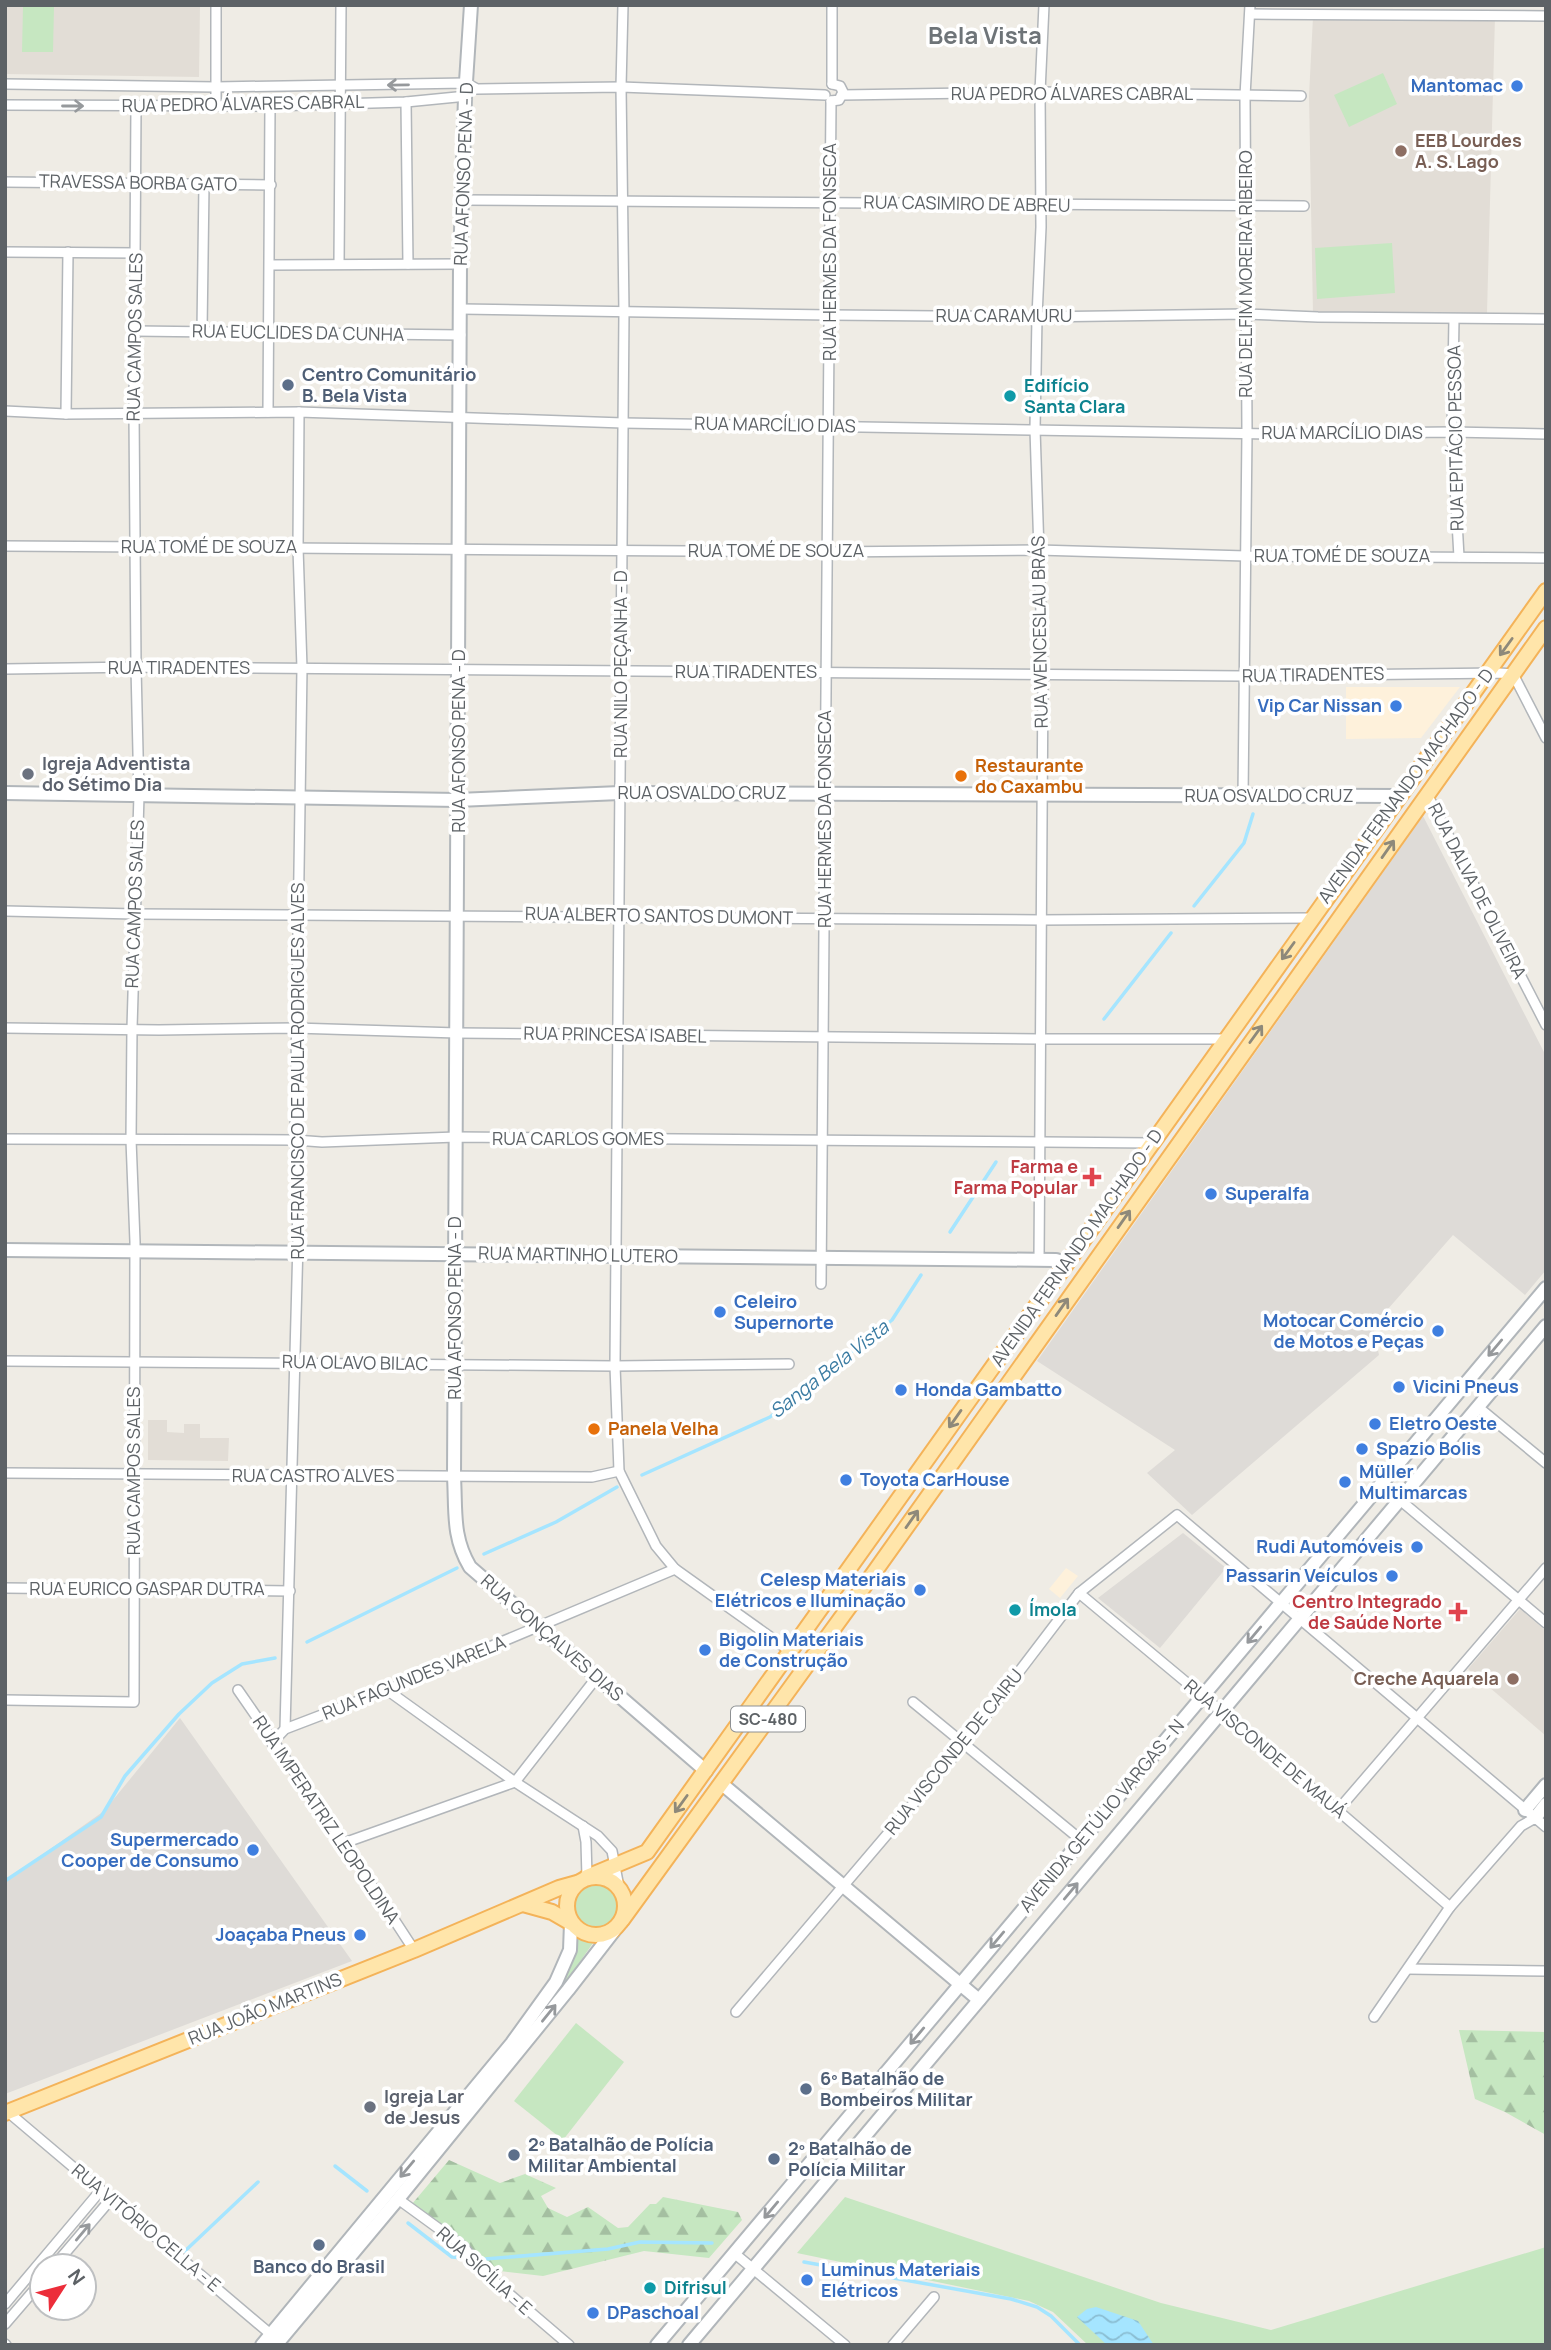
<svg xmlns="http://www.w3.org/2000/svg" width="1551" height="2350" font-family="Manrope,sans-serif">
	<defs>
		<pattern id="forest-firs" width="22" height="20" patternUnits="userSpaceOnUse" patternTransform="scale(1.75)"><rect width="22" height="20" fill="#c6e7c1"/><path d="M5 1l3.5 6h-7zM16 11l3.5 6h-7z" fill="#a4bfa1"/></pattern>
		<pattern id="water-waves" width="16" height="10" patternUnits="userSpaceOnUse" patternTransform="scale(1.75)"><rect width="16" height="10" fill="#a5e5ff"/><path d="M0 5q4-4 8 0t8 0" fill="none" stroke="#8abdd2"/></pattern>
	</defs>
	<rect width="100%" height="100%" fill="#efece5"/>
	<!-- commercial -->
	<g fill="#fef1db">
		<path d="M1346,687H1460L1421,738L1346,739Z"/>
		<path d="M1066,1568L1078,1576L1060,1598L1049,1589Z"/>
	</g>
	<!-- industrial -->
	<g fill="#dedbd7">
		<path d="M1423,816L1546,1056V1270L1525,1295L1453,1235L1373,1326L1379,1355L1192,1515L1147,1473L1175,1450L1037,1361Z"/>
		<path d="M1183,1533L1226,1568L1160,1648L1098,1598Z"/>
		<path d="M180,1718L352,1961L5,2094V1881L104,1811Z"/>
	</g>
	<!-- education -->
	<g fill="#e2ddd6">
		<path d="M6,5H200L199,77L5,74Z"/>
		<path d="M1495,16L1487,313L1313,314L1309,96L1313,17Z"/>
		<path d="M148,1420H167V1432L184,1433V1424H200V1438H229L228,1461L148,1460Z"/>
		<path d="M1520,1609L1546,1631V1736L1468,1669Z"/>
	</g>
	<!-- green -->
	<g fill="#c6e7c1">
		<path d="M23,6L54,7L53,52H22Z"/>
		<path d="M1383,73L1397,104L1349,127L1334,95Z"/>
		<path d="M1392,243L1395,293L1317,299L1315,248Z"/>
		<circle cx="596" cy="1907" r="24"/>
		<path d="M578,1936L595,1940L566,1982L563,1979L575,1958Z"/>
		<path d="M576,2023L624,2062L563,2140L514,2101Z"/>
		<path d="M845,2197L1161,2303L1271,2330L1546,2247V2345H1088L1053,2312L1029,2301L797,2253Z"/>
	</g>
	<!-- forest -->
	<g fill="url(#forest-firs)">
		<path d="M1459,2030L1546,2032V2135L1505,2112L1475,2099Z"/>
		<path d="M449,2160L500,2183L525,2174L556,2188L541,2196L548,2208L567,2217L588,2207L618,2228L628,2227L650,2204H656L663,2197L738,2212L742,2220L709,2258L644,2251L543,2276L500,2271L412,2204Z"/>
	</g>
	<!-- water -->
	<path fill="url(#water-waves)" d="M1096,2307L1138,2321L1154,2345H1107L1077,2317L1087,2309Z"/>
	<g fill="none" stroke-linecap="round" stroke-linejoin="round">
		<!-- stream -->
		<g stroke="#a5e5ff" stroke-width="3.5">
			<path d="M1194,906L1244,843L1253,814"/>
			<path d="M1104,1019L1171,933"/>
			<path d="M950,1232L996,1162"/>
			<path d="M642,1475L770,1417L892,1320L921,1275"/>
			<path d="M484,1554L556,1522L617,1487"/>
			<path d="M307,1642L457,1568"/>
			<path d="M5,1881L101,1817L125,1776L179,1714L212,1683L242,1664L275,1658"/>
			<path d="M335,2166L367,2191"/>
			<path d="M408,2223L452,2257L464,2258"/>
			<path d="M185,2251L258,2182"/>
			<path d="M485,2259L608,2249L640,2242L712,2243"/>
			<path d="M804,2262L1011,2299L1037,2307L1051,2316L1080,2345"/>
		</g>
		<defs>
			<g id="street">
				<path d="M623,5L621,87L624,312L615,1366L619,1471L656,1546L675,1569L790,1651"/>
				<path d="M1250,14L1546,16"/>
				<path d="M5,84L216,87L466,83L477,89L621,87L825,95"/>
				<path d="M832,84V5"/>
				<path d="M842,95L1040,92L1301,96"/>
				<path d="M831,101L839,100L843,92L840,86L832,84"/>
				<path d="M406,102L408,264"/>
				<path d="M5,105L270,106L406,102L467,96"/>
				<path d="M216,106V5"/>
				<path d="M5,182L271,185"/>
				<path d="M462,200L1304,206"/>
				<path d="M5,252L136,253"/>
				<path d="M339,264L341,5"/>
				<path d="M270,265L460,264"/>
				<path d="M461,309L830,315L1037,317L1246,314L1318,317L1546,319"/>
				<path d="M1454,319L1452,432L1459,557"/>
				<path d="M135,331L461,335"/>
				<path d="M202,331L204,184"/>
				<path d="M5,411L66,414L299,412L623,423L1271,434L1452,432L1546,434"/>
				<path d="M268,412L270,106"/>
				<path d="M66,414L68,252"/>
				<path d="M5,546L828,552L1038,550L1246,556L1546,558"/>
				<path d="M5,669L136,667L1244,676L1499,673L1513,674L1546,738"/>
				<path d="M1427,794L1546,1025"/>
				<path d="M1243,796L1247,433L1245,96L1250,5"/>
				<path d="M5,911L135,914L1041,920L1312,918"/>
				<path d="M5,1028L159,1030L295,1028L457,1033L1040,1039H1225"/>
				<path d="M5,1139L295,1140L322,1142L456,1137L1151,1143"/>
				<path d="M1039,1260L1043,675L1035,429L1037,317L1041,227L1040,92L1044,5"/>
				<path d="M821,1284L831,101"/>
				<path d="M5,1361L615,1366L789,1364"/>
				<path d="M1478,1407L1546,1463"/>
				<path d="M5,1473L592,1477L619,1471"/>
				<path d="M1381,1484L1546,1623"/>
				<path d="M5,1588L290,1591"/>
				<path d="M1079,1593L1264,1747L1450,1907"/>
				<path d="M238,1690L344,1843L414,1950"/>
				<path d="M387,1690L515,1782L598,1836L612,1851L619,1887"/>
				<path d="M5,1700L134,1702L135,1242L131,1140L132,1028L139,795L136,667L134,413L136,106"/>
				<path d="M913,1702L1081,1840"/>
				<path d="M285,1729L298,1242L295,1140L302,668L298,548L299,412"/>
				<path d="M272,1743L285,1729L387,1690L675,1569"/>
				<path d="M1338,1810L1546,1568"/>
				<path d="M583,1826L586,1842L587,1877"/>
				<path d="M344,1843L515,1782L597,1677"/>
				<path d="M1408,1969L1546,1971"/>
				<path d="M736,2012L964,1744L1079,1593L1177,1515L1546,1827"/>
				<path d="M1374,2017L1450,1907L1521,1826L1535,1818"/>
				<path d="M8,2112L274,2337"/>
				<path d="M398,2199L464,2247L480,2269L569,2345"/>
				<path d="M734,2253L845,2345"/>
				<path d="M54,2266L111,2199"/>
				<path d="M5,2304L101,2190"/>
				<path d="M5,2324L42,2281"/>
				<path d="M5,2344L6,2345"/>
				<path d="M893,2345L934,2297"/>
			</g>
			<g id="secondary">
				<path d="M471,5L465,97L460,264L454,1477C456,1511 452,1537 470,1567L706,1771"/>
				<path d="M5,793L458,800L620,793L1399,796"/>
				<path d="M5,1250L1056,1260L1066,1263"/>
				<path d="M722,1784L979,2000"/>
				<path d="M1525,1810L1546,1785"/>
				<path d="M1535,1818L1546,1804"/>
				<path d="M262,2345L512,2043L556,1982L570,1950L571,1923"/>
				<path d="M276,2345L398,2199L568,1990L616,1928"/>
				<path d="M657,2345L1546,1288"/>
				<path d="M689,2345L1546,1326"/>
			</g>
			<g id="primary">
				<circle cx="596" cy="1906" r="29"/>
				<path d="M587,1877L647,1852L1546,591"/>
				<path d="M523,1904L552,1912L571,1923"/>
				<path d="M622,1920L873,1574L1546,628"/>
				<path d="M5,2113L414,1950L559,1888L577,1883"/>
			</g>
		</defs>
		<!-- street casing -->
		<use href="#street" stroke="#b2b6ba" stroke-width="12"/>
		<!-- secondary casing -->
		<use href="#secondary" stroke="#b1b6ba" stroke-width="16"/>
		<!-- primary casing -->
		<use href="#primary" stroke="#f4b359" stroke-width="18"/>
		<!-- street -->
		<use href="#street" stroke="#fff" stroke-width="9"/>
		<!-- secondary -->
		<use href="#secondary" stroke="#fff" stroke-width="12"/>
		<!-- primary -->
		<use href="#primary" stroke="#ffe5aa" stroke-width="14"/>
	</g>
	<!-- one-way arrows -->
	<defs><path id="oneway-shaft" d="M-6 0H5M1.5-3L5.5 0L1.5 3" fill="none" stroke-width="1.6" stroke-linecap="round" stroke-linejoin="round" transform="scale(1.75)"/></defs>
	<g stroke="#96999c">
		<use href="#oneway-shaft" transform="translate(398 85) rotate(179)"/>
		<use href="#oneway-shaft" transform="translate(73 106)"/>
		<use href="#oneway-shaft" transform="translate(1495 1348) rotate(130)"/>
		<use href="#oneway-shaft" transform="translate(1254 1635) rotate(130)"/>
		<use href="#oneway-shaft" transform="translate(1071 1891) rotate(-50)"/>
		<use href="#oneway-shaft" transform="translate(997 1940) rotate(130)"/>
		<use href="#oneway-shaft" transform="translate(549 2013) rotate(-51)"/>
		<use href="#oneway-shaft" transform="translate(917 2036) rotate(130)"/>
		<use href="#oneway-shaft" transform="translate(407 2169) rotate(130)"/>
		<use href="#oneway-shaft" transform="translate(771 2210) rotate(130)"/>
		<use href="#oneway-shaft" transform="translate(83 2232) rotate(-50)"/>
	</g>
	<g stroke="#8e897a">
		<use href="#oneway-shaft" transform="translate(1506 647) rotate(126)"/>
		<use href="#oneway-shaft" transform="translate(1388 849) rotate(-55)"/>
		<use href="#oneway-shaft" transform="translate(1288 951) rotate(126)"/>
		<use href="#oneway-shaft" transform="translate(1256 1034) rotate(-54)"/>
		<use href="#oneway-shaft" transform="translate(1124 1219) rotate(-55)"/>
		<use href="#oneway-shaft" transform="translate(1062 1307) rotate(-55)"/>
		<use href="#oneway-shaft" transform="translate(955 1419) rotate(125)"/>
		<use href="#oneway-shaft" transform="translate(912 1519) rotate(-55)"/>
		<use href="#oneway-shaft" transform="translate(681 1804) rotate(126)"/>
	</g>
	<!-- markers -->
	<g fill="#3f7fe0" stroke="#fff" stroke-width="2.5">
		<circle cx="1517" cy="86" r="7"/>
		<circle cx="1396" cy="706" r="7"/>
		<circle cx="1211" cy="1194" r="7"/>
		<circle cx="720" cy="1312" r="7"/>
		<circle cx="1438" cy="1331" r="7"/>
		<circle cx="1399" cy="1387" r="7"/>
		<circle cx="901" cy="1390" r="7"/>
		<circle cx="1375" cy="1424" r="7"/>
		<circle cx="1362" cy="1449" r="7"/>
		<circle cx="846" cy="1480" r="7"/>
		<circle cx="1345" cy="1482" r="7"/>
		<circle cx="1417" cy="1547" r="7"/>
		<circle cx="1392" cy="1576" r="7"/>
		<circle cx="920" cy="1590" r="7"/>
		<circle cx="705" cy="1650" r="7"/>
		<circle cx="253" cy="1850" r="7"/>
		<circle cx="360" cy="1935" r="7"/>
		<circle cx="807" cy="2280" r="7"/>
		<circle cx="593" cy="2313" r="7"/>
	</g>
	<g fill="#8d6e63" stroke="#fff" stroke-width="2.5">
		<circle cx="1401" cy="151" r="7"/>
		<circle cx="1513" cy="1679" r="7"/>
	</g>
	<g fill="#5c6f8a" stroke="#fff" stroke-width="2.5">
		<circle cx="288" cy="385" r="7"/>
		<circle cx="806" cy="2089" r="7"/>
		<circle cx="514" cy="2155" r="7"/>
		<circle cx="774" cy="2159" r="7"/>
		<circle cx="319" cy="2245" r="7"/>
	</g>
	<g fill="#0f9aa8" stroke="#fff" stroke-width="2.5">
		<circle cx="1010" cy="396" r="7"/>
		<circle cx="1015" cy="1610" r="7"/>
		<circle cx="650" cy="2288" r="7"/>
	</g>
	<g fill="#6b7280" stroke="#fff" stroke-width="2.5">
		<circle cx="28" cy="774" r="7"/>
		<circle cx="370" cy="2107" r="7"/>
	</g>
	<g fill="#e8710a" stroke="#fff" stroke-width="2.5">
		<circle cx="961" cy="776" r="7"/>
		<circle cx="594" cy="1429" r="7"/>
	</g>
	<g fill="#e0444e" stroke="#fff" stroke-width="2.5">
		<path d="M1088.5 1166.5h7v7h7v7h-7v7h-7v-7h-7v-7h7z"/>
		<path d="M1454.5 1601.5h7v7h7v7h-7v7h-7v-7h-7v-7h7z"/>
	</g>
	<g text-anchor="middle" stroke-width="7" stroke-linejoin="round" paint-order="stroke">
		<!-- shield labels -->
		<rect fill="#fff" stroke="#8e9194" stroke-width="2" x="731" y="1706.5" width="74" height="25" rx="5"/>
		<g font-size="16" font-weight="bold" fill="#5d6266">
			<text x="768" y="1725">SC-480</text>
		</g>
		<!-- shop labels -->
		<g font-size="18" font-weight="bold" fill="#366cbe" stroke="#fff" text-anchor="start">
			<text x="1503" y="92" text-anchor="end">Mantomac</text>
			<text x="1382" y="712" text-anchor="end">Vip Car Nissan</text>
			<text x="1225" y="1200">Superalfa</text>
			<text x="734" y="1308">Celeiro<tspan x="734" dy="21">Supernorte</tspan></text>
			<text x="1424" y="1327" text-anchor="end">Motocar Comércio<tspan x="1424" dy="21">de Motos e Peças</tspan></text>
			<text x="1413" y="1393">Vicini Pneus</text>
			<text x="915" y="1396">Honda Gambatto</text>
			<text x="1389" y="1430">Eletro Oeste</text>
			<text x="1376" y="1455">Spazio Bolis</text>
			<text x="1359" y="1478">Müller<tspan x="1359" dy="21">Multimarcas</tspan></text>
			<text x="860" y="1486">Toyota CarHouse</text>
			<text x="1403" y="1553" text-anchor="end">Rudi Automóveis</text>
			<text x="1378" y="1582" text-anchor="end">Passarin Veículos</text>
			<text x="906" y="1586" text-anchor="end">Celesp Materiais<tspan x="906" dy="21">Elétricos e Iluminação</tspan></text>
			<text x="719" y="1646">Bigolin Materiais<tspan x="719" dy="21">de Construção</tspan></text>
			<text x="239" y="1846" text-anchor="end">Supermercado<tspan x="239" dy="21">Cooper de Consumo</tspan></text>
			<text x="346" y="1941" text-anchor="end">Joaçaba Pneus</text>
			<text x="821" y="2276">Luminus Materiais<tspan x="821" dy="21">Elétricos</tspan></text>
			<text x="607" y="2319">DPaschoal</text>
		</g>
		<!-- street labels -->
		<g font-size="18" fill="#5d6266" stroke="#fff">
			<text x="1072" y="100">RUA PEDRO ÁLVARES CABRAL</text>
			<text transform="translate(243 104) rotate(-1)" y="6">RUA PEDRO ÁLVARES CABRAL</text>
			<text transform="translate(464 174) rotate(-88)" y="6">RUA AFONSO PENA - D</text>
			<text transform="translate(138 183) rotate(1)" y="6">TRAVESSA BORBA GATO</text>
			<text transform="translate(967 204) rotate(1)" y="6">RUA CASIMIRO DE ABREU</text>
			<text transform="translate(830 252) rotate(-90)" y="6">RUA HERMES DA FONSECA</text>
			<text transform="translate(1246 274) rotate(-90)" y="6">RUA DELFIM MOREIRA RIBEIRO</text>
			<text x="1004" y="322">RUA CARAMURU</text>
			<text transform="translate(298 333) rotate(1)" y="6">RUA EUCLIDES DA CUNHA</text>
			<text transform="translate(135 337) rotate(-89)" y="6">RUA CAMPOS SALES</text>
			<text transform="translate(775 425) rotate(1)" y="6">RUA MARCÍLIO DIAS</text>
			<text x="1342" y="439">RUA MARCÍLIO DIAS</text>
			<text transform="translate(1456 438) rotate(-91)" y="6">RUA EPITÁCIO PESSOA</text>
			<text x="209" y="553">RUA TOMÉ DE SOUZA</text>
			<text x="776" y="557">RUA TOMÉ DE SOUZA</text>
			<text x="1342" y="562">RUA TOMÉ DE SOUZA</text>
			<text transform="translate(1040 632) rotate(-91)" y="6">RUA WENCESLAU BRÁS</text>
			<text transform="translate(621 664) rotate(-90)" y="6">RUA NILO PEÇANHA - D</text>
			<text x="179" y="674">RUA TIRADENTES</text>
			<text x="746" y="678">RUA TIRADENTES</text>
			<text transform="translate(1313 675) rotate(-1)" y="6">RUA TIRADENTES</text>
			<text transform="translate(459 741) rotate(-90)" y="6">RUA AFONSO PENA - D</text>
			<text transform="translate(1406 786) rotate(-54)" y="6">AVENIDA FERNANDO MACHADO - D</text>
			<text x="702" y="799">RUA OSVALDO CRUZ</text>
			<text x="1269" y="802">RUA OSVALDO CRUZ</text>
			<text transform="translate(825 819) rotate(-90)" y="6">RUA HERMES DA FONSECA</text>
			<text transform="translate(1477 891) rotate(63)" y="6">RUA DALVA DE OLIVEIRA</text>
			<text transform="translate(135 904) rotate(-88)" y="6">RUA CAMPOS SALES</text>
			<text transform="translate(659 916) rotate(1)" y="6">RUA ALBERTO SANTOS DUMONT</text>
			<text transform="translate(615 1035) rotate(1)" y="6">RUA PRINCESA ISABEL</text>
			<text transform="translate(298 1071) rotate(-90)" y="6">RUA FRANCISCO DE PAULA RODRIGUES ALVES</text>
			<text x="578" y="1145">RUA CARLOS GOMES</text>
			<text transform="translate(1077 1248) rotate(-55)" y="6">AVENIDA FERNANDO MACHADO - D</text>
			<text transform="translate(578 1255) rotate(1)" y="6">RUA MARTINHO LUTERO</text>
			<text transform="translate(455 1308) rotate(-90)" y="6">RUA AFONSO PENA - D</text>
			<text transform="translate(355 1363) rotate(1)" y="6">RUA OLAVO BILAC</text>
			<text transform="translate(134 1471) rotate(-90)" y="6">RUA CAMPOS SALES</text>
			<text x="313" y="1482">RUA CASTRO ALVES</text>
			<text x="147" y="1595">RUA EURICO GASPAR DUTRA</text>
			<text transform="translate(552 1638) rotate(41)" y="6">RUA GONÇALVES DIAS</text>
			<text transform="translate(414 1678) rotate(-22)" y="6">RUA FAGUNDES VARELA</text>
			<text transform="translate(1265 1749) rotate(40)" y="6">RUA VISCONDE DE MAUÁ</text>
			<text transform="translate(954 1752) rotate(-51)" y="6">RUA VISCONDE DE CAIRU</text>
			<text transform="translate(1102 1816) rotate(-50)" y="6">AVENIDA GETÚLIO VARGAS - N</text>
			<text transform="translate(326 1820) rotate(56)" y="6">RUA IMPERATRIZ LEOPOLDINA</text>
			<text transform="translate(265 2009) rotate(-22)" y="6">RUA JOÃO MARTINS</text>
			<text transform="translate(146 2228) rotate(40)" y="6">RUA VITÓRIO CELLA - E</text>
			<text transform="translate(484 2271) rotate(42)" y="6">RUA SICÍLIA - E</text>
		</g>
		<!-- education labels -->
		<g font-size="18" font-weight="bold" fill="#785e54" stroke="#fff" text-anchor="start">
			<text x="1415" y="147">EEB Lourdes<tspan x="1415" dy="21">A. S. Lago</tspan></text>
			<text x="1499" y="1685" text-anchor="end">Creche Aquarela</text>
		</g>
		<!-- service labels -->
		<g font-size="18" font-weight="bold" fill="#4e5e75" stroke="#fff" text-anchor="start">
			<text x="302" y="381">Centro Comunitário<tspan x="302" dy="21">B. Bela Vista</tspan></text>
			<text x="820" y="2085">6º Batalhão de<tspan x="820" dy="21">Bombeiros Militar</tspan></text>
			<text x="528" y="2151">2º Batalhão de Polícia<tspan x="528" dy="21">Militar Ambiental</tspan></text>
			<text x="788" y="2155">2º Batalhão de<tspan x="788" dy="21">Polícia Militar</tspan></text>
			<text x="319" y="2273" text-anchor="middle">Banco do Brasil</text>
		</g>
		<!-- culture labels -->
		<g font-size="18" font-weight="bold" fill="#0d838f" stroke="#fff" text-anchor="start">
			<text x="1024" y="392">Edifício<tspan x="1024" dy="21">Santa Clara</tspan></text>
			<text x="1029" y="1616">Ímola</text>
			<text x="664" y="2294">Difrisul</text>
		</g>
		<!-- worship labels -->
		<g font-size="18" font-weight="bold" fill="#5b616d" stroke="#fff" text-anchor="start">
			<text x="42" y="770">Igreja Adventista<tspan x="42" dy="21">do Sétimo Dia</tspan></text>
			<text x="384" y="2103">Igreja Lar<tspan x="384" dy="21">de Jesus</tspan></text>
		</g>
		<!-- food labels -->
		<g font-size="18" font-weight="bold" fill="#c56008" stroke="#fff" text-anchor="start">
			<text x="975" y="772">Restaurante<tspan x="975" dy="21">do Caxambu</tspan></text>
			<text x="608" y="1435">Panela Velha</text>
		</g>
		<!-- health labels -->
		<g font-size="18" font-weight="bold" fill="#be3a42" stroke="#fff" text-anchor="end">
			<text x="1078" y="1173">Farma e<tspan x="1078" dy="21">Farma Popular</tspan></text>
			<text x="1442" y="1608">Centro Integrado<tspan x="1442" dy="21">de Saúde Norte</tspan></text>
		</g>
		<!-- water labels -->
		<g font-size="19" font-style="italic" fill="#3a7ba2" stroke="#fff">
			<text transform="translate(829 1369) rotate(-38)" y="7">Sanga Bela Vista</text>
		</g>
		<!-- district labels -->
		<g font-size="24" font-weight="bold" fill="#6e7478" stroke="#fff">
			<text x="985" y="44">Bela Vista</text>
		</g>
	</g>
	<!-- border -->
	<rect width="1551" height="2350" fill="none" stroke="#5d6266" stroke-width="14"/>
	<!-- north arrow -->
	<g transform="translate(63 2287) rotate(54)"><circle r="33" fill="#ffffff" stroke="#bec0c2" stroke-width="2"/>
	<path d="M0-5L12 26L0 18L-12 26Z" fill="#ec2e3a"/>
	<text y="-10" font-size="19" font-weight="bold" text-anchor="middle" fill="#5d6266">N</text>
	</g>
</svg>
